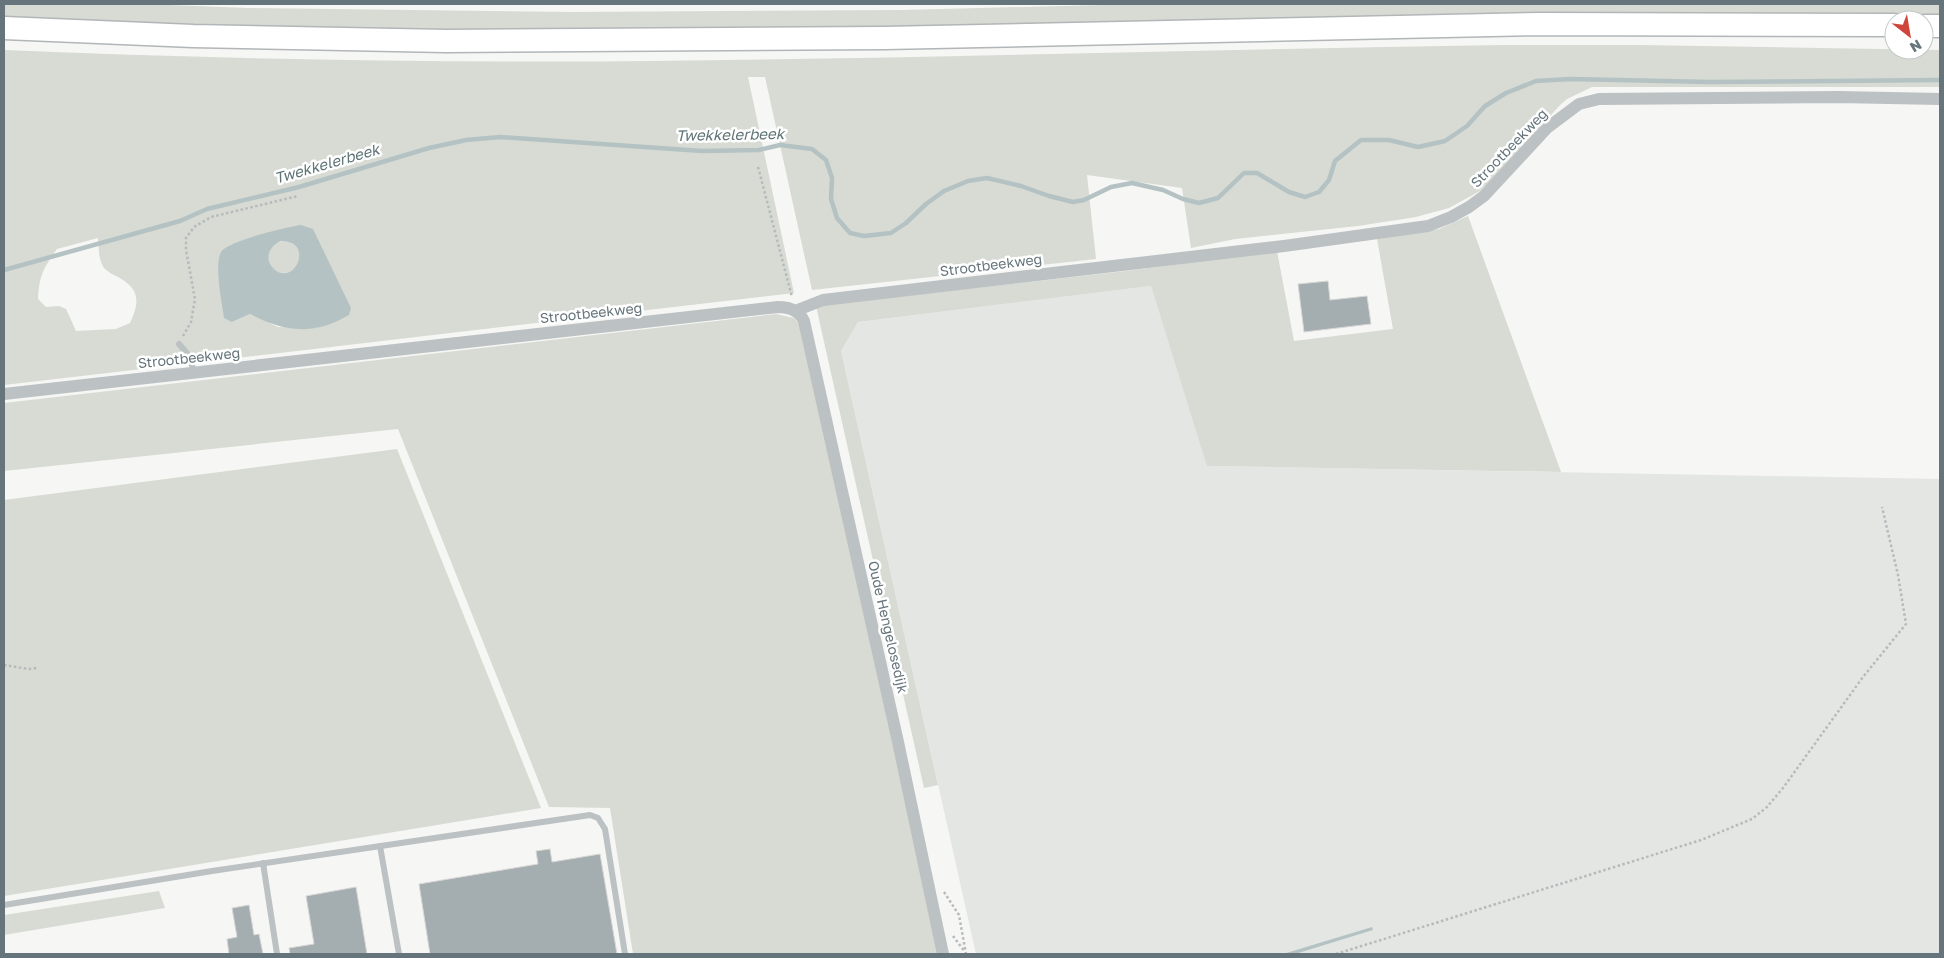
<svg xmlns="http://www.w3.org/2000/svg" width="1944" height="958" font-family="'Golos Text',sans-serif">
	<rect width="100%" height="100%" fill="#f6f6f4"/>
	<!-- built -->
	<path fill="#e4e6e4" d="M1151,286L1208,466L1940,479V954H976L841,351L858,322Z"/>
	<!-- green -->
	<g fill="#d7dbd3" fill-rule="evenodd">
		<path d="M4,4H143L247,8L572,12L902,10L1144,4H1940V20L1844,19L923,30H396L4,19Z"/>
		<path d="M1503,45H1640L1940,50V87H1592L1567,99L1559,106L1498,175L1480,191L1449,208L1416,217L1358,226L1235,239L1191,248L1182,188L1087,175L1096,259L812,290L765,77H748L794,293L4,385V50C220,59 436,63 652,61C935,58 1219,49 1503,45ZM313,229L317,328L278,327L250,314L232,322L230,245ZM98,238C99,248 98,261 105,269C108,272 114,275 118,277C140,289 140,302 130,323L116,329L76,331L66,309L59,306L46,307L38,299C39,276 44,267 57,249Z"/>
		<path d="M1468,216L1561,472L1207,466L1151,286L858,322L841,351L938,785L924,788L816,306L1126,271L1277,251L1294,341L1393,329L1377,239L1439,229Z"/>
		<circle cx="284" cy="257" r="16"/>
		<path d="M776,314L794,318L800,325L939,954H633L610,808L549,807L398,429L4,471V403Z"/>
		<path d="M397,449L541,808L4,896V500Z"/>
		<path d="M159,891L165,908L4,935V915Z"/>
	</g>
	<!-- water -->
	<g fill="#b4c2c3" fill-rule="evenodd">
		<path d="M301,225L313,229L351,308L349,315C315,335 285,333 250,314L232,322L224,318C222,302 214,266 221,252C227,241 287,227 301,225ZM281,241C315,241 295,287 274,269C263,259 270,245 281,241Z"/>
		<path d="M1372,927L1373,930L1295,954H1283Z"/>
	</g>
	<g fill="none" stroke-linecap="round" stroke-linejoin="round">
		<!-- stream -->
		<path stroke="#b4c2c3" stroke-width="4.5" d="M4,270L180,221L207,209L299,187L429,148L466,140L500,137L702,151L759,150L780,145L812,149L826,160L832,178L831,199L837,218L850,233L864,236L891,233L906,223L926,204L944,191L968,181L987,178L1021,186L1049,196L1073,202L1084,200L1111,187L1132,183L1163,190L1183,199L1199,203L1218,198L1244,173H1257L1289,192L1305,197L1319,192L1329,180L1335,161L1361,140H1389L1418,147L1445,141L1467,126L1485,106L1506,93L1536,81L1571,79L1710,82L1940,80"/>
	</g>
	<!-- building -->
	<g fill="#a4adb0" stroke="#d8d7d6">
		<path d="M1328,281L1330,300L1367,296L1371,324L1304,332L1298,284Z"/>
		<path d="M550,849L552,862L600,854L617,954H430L419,884L538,864L536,851Z"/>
		<path d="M356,887L367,954H290L289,948L314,944L306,896Z"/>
		<path d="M249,905L254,935L259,934L263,954H229L227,939L237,937L232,908Z"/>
	</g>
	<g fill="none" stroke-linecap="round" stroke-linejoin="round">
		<defs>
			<g id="highway">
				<path d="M1924,26H1940"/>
				<path d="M4,28L193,36L446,41L885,38L1541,24L1894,25"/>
			</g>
		</defs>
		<!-- highway casing -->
		<use href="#highway" stroke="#b2b6b8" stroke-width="25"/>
		<!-- path -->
		<g stroke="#b6babc" stroke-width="2.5" stroke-dasharray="2.5 2.5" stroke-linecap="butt">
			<path d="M758,167L792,297"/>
			<path d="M183,336L191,322L195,299L186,250V238L194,227L211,217L298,196"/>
			<path d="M4,665L29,669L37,668"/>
			<path d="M944,892L959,915L966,954"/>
			<path d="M953,936L965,952"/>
			<path d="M1336,954L1701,840L1752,819L1767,807L1783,788L1863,677L1906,624L1898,575L1882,507"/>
		</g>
		<!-- lane -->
		<g stroke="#bcc1c3" stroke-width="6">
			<path d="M179,344L190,357L194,373"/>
			<path d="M380,846L399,954"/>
			<path d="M263,863L277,954"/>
			<path d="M4,905L212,871L590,815L598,818L605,829L625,954"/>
		</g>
		<!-- street -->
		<g stroke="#bcc1c3" stroke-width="12">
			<path d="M795,311L823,300L1284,246L1428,226L1451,217L1469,207L1484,196L1547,128L1579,104L1599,99L1838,97L1940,99"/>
			<path d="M4,394L778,307C789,307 799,310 804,321L898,742L943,954"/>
		</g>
		<!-- highway -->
		<use href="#highway" stroke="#fff" stroke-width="22"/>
	</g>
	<g text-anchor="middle" stroke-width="5" stroke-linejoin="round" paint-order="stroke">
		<!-- street labels -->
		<g font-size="14" fill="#65757b" stroke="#fff">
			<text transform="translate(1509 148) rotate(-46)" y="5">Strootbeekweg</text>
			<text transform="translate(991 265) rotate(-7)" y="5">Strootbeekweg</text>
			<text transform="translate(591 313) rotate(-6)" y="5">Strootbeekweg</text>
			<text transform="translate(189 358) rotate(-6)" y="5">Strootbeekweg</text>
			<text transform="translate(888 627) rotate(77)" y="5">Oude Hengelosedijk</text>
		</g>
		<!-- water labels -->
		<g font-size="15" font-style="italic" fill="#5f7476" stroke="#fff">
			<text transform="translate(730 135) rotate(-1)" y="5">Twekkelerbeek</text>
			<text transform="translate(327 164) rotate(-16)" y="5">Twekkelerbeek</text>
		</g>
	</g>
	<!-- border -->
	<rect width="1944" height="958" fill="none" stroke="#65757b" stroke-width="10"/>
	<!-- north arrow -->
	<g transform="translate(1909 35) rotate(149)"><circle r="24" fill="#ffffff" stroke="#c1c8ca"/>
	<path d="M0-4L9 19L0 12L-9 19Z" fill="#cf453b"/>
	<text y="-8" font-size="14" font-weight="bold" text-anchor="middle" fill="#65757b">N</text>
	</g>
</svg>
